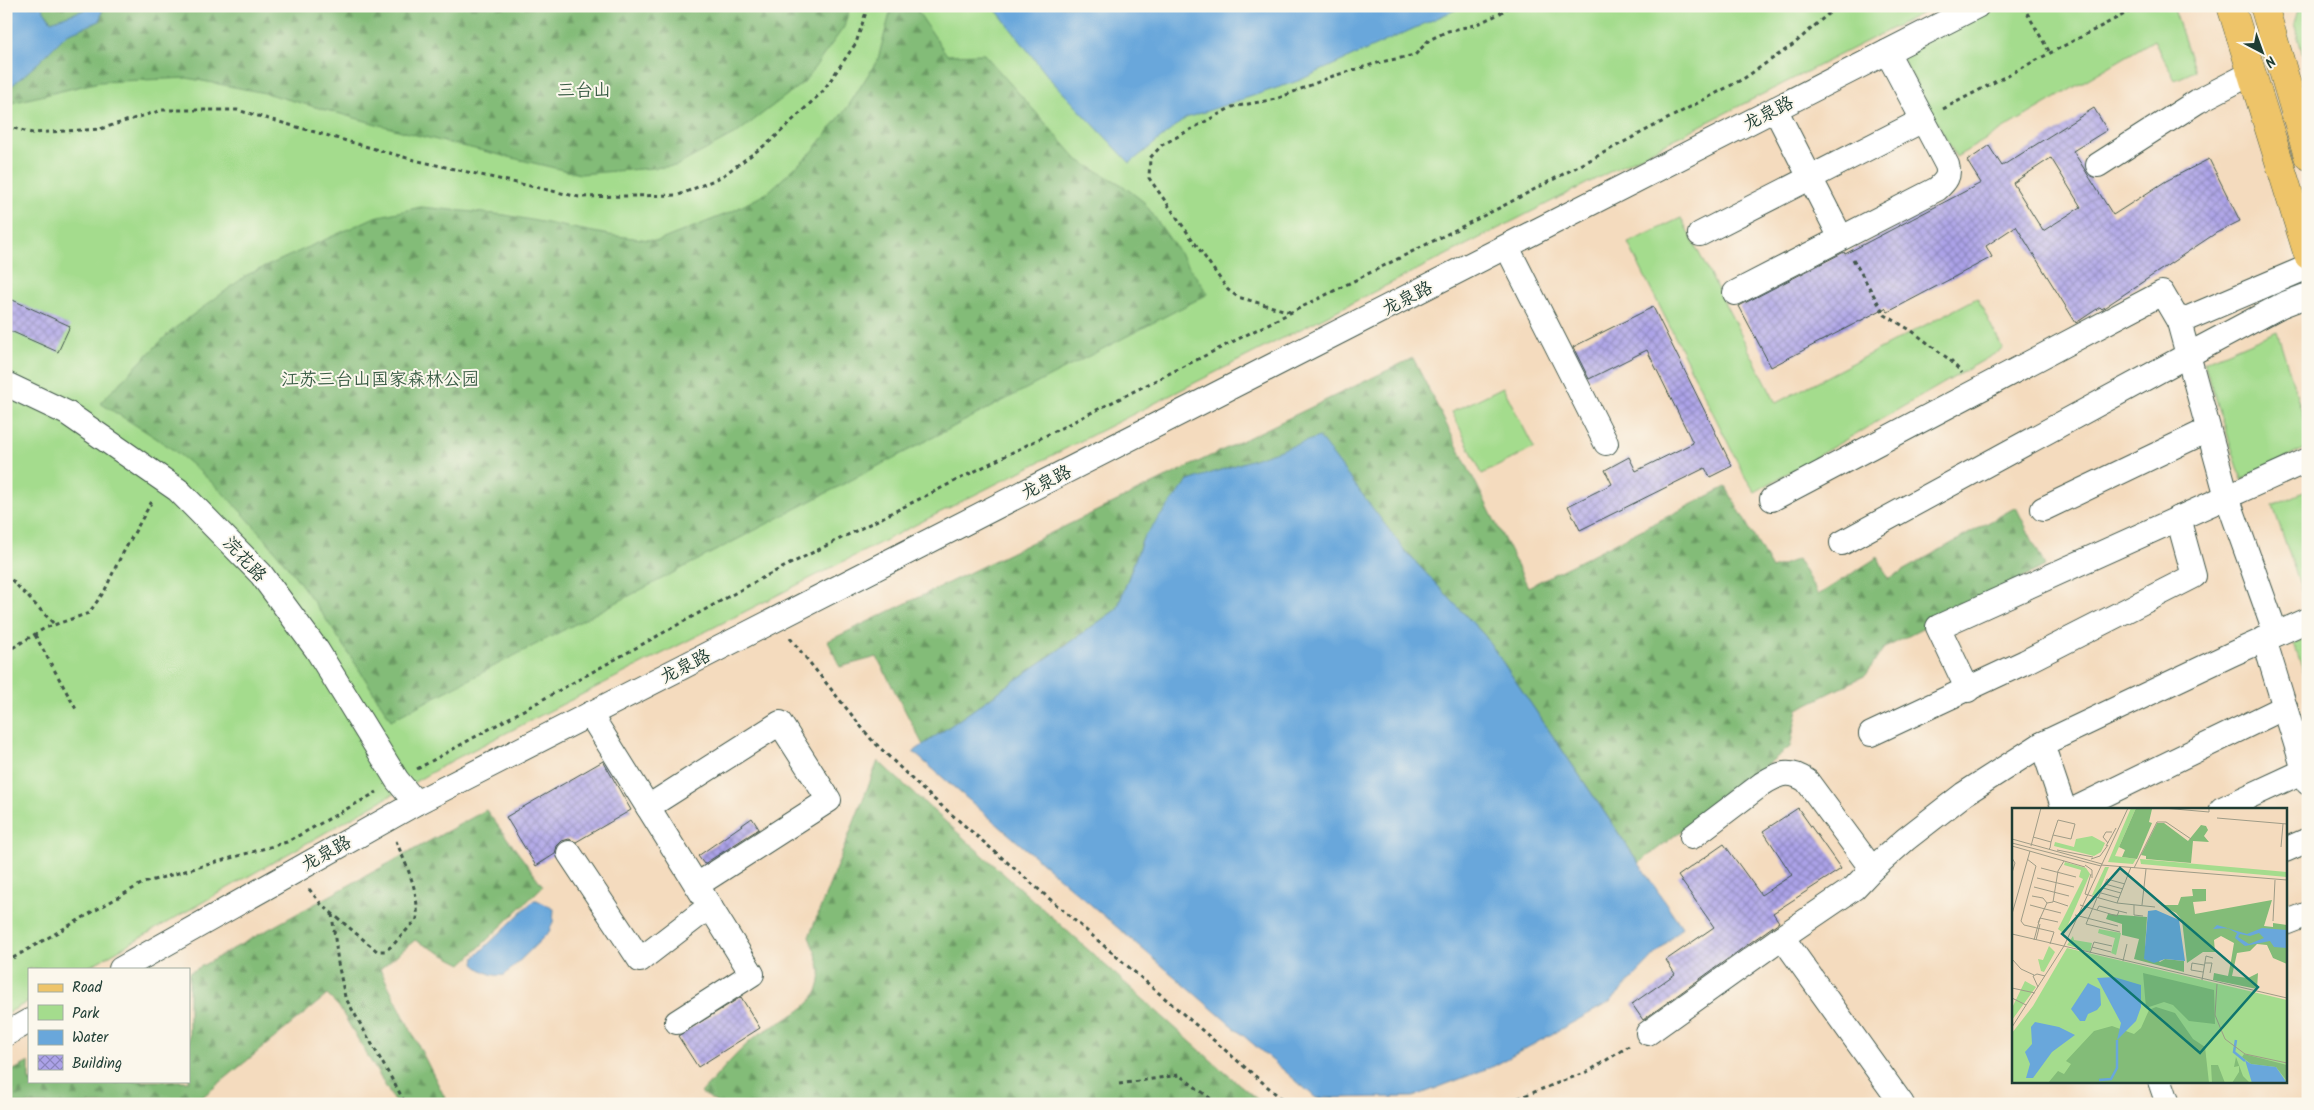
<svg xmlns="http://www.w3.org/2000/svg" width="2314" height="1110" font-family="Kalam,'LXGW WenKai TC',sans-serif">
	<defs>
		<pattern id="forest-firs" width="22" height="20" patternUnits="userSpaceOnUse" patternTransform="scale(1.25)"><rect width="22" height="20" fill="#83bc78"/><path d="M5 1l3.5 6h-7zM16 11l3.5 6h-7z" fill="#6b9a63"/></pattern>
		<pattern id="building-cross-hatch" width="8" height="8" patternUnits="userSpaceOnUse" patternTransform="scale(1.25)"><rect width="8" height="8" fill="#aca2e8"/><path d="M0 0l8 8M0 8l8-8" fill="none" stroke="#8b85bd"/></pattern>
	</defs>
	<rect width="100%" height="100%" fill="#fbf7ec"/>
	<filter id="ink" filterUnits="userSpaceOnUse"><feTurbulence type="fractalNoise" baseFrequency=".02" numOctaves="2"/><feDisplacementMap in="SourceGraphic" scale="10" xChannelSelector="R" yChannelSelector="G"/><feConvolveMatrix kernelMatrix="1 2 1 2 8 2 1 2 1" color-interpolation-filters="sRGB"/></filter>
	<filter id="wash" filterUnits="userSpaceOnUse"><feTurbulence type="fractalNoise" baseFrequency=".0096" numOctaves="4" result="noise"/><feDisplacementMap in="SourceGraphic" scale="20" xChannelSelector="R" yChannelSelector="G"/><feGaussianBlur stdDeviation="1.12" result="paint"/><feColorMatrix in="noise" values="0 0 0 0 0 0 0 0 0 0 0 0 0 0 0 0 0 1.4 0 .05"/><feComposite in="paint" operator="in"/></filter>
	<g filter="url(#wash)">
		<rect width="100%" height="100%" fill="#f4dbbe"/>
		<!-- green -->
		<g fill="#a4dc8d" stroke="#628c60">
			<path d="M6,6H1936L455,759L85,969H29V1001L6,1014Z"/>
			<path d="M1993,6H2173L2195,71L2175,80L2154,40L1956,157L1901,56L1905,51Z"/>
			<path d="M2303,6H2308V73L2294,23L2298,10Z"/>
			<path d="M1681,218L1776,403L1977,298L2003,349L1755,492L1745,477L1628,243Z"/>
			<path d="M2277,331L2308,432V447L2242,480L2204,362Z"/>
			<path d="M1503,387L1534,448L1482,474L1452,412Z"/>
			<path d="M2308,490V603H2306L2273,506Z"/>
			<path d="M2308,638V686L2294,644Z"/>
		</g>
		<!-- forest -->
		<g fill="url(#forest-firs)" stroke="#517c56">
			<path d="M6,6H850L844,27L804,82L737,133L676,166L580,174L416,135L265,93L187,78L99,82L11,103L6,101Z"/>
			<path d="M892,6H914L947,55L984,54L1078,160L1122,185L1144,202L1208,294L391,720C332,626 272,530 185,459C159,438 128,421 100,403L171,331L247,275L375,217L421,207L505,215L609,235L658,241L729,213L767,193L813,151L849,105L878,59Z"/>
			<path d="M1413,358L1528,587L1726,487L1772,569L1798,559L1818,595L1878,557L1888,579L2016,507L2045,566L1883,649L1866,675L1798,709L1790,747L1639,863L1485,636L1405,551L1143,538L1117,609L923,745L877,657L840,667L828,641Z"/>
			<path d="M878,761L1222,1070L1263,1104H719L701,1093C716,1077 742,1046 758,1035C782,1019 825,1007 820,970C819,959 813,947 809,937Z"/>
			<path d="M486,810L543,886L462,964L415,940L380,969L448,1104H396L339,1007L327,995L194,1104H6V1074L29,1062V1081H189V973Z"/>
		</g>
		<!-- water -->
		<g fill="#69a7db" stroke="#447288">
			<path d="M17,6H41L51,21L96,6H103L100,21L67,34L38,63L7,90L6,12Z"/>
			<path d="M993,6H1459L1457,9L1298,81L1186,118L1130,163L1050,79Z"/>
			<path d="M1319,437L1405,551L1485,636L1682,927L1610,1002L1494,1066L1413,1097L1316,1098L913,752L1117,609L1143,538L1188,481Z"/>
			<path d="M534,900H537L554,909L553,922L549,932L505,975C493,977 483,972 474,964L475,957Z"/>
		</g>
		<g id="blocks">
			<!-- building -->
			<g fill="url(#building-cross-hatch)" fill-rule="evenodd">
				<path d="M2094,108L2107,130L2073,151L2113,215L2166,181L2209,159L2240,221L2216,233L2102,309L2100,307L2076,323L2016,226L1986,246L1992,257L1888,312L1885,308L1771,367L1739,306L1844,252L1845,254L1981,183L1967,161L1989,146L2002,166ZM2051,158L2081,207L2043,231L2013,183Z"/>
				<path d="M6,297L70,326L58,352L6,329Z"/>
				<path d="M1653,307L1732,466L1710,477L1705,468L1580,530L1568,506L1612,484L1605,470L1629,457L1636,471L1693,443L1647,350L1589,379L1573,347Z"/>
				<path d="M603,761L631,810L576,842L569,839L562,841L557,846L555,854L536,866L506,817Z"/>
				<path d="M1798,808L1841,869L1773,913L1779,922L1643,1020L1632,1004L1675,974L1666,960L1714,927L1678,876L1724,844L1761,895L1792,875L1763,831Z"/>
				<path d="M752,818L759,829L704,864L698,856Z"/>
				<path d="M741,997L760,1028L698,1067L678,1036Z"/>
			</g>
		</g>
	</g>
	<g filter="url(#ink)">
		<use href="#blocks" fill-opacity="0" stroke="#3f5549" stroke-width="1"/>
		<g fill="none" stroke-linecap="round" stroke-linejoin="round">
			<defs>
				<g id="minor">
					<path d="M1775,109L1841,238"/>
					<path d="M2098,165L2198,101L2252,73"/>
					<path d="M1700,234L1923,120"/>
					<path d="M1507,247L1606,443"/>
					<path d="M1735,293L1937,189C1946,181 1950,176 1947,165L1887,52"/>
					<path d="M2179,322L2308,267"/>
					<path d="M6,384L67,413L178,490L261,574L317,650L397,780L416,803"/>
					<path d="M1772,499L2162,293L2179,322L2227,497L2276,634"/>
					<path d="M2043,509L2208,430"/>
					<path d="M1842,543L2188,355L2282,305L2308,295"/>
					<path d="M2264,639L2308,783"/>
					<path d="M1968,690L1938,627L2308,460"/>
					<path d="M590,714L752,974L677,1022"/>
					<path d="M1871,734L2025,662L2194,576L2178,518"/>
					<path d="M2042,744L2064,809"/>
					<path d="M648,807L780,723L829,800L697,885"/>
					<path d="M2075,809L2285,707"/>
					<path d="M2222,809L2304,771"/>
					<path d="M1692,837L1762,784C1779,773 1790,769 1807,781L1872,869"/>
					<path d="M2285,850L2308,840"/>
					<path d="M569,853L640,960L710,906"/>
					<path d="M2285,923L2308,914"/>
					<path d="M1782,937L1902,1104"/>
					<path d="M121,969L416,803L1977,6"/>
					<path d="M1648,1033L1782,937L1854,888L1872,869L1906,839L1964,794L2042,744L2232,654L2308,620"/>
					<path d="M6,1034L29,1021"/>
					<path d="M2160,1081L2168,1104"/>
				</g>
				<g id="major">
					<path d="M2231,6L2308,255"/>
					<path d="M2264,6L2308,156"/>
				</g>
			</defs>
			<!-- minor casing -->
			<use href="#minor" stroke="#3f5549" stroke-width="26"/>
			<!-- major casing -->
			<use href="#major" stroke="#3f5549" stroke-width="29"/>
			<!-- path -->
			<g stroke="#3f5549" stroke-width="3" stroke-dasharray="4 4" stroke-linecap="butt">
				<path d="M2023,6L2050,53"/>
				<path d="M1943,109L2140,6"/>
				<path d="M6,126L32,133L100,129L162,110H237L414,160L579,197L679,195L721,177L772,140L823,91L856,43L868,6"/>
				<path d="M1853,259L1885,315L1912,331L1950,360L1962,373"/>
				<path d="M1290,312L1238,297L1228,290L1149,178L1150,158L1162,145L1232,107L1276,99L1333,76L1381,62L1415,55L1429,40L1448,31L1475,25L1499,14L1510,6"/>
				<path d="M6,574L55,625"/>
				<path d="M35,635L77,711"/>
				<path d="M790,638L871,739L921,788L1283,1100L1292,1104"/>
				<path d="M6,652L45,628L89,613L105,590L117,564L152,501"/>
				<path d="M417,769L764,577L1503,206L1743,79L1794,44L1837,6"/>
				<path d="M309,889L321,904L377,951H385L393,945L417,919C419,890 407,867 396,841"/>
				<path d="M332,914L338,963L345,997L406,1104"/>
				<path d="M6,962L143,883L287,842L377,792"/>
				<path d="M1119,1084L1179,1075L1218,1104"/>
				<path d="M1503,1104L1589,1071L1629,1046"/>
			</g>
			<!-- minor -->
			<use href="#minor" stroke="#fff" stroke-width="24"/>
			<!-- major -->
			<use href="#major" stroke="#eec469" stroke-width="28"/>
		</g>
	</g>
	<g text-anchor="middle" stroke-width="4" stroke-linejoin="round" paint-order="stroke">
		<!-- park labels -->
		<g font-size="18" fill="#3a5d46" stroke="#fbf7ec">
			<text x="584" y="96">三台山</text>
			<text x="380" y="385">江苏三台山国家森林公园</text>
		</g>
		<!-- street labels -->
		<g font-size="18" fill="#1f3d34" stroke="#fbf7ec">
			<text transform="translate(1768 113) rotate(-27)" y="6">龙泉路</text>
			<text transform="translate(1407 298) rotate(-27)" y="6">龙泉路</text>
			<text transform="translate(1046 482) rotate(-27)" y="6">龙泉路</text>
			<text transform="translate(245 559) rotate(47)" y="6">浣花路</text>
			<text transform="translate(685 666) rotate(-27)" y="6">龙泉路</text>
			<text transform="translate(326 853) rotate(-29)" y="6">龙泉路</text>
		</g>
	</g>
	<!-- overview -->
	<g transform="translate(2012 808)">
		<rect width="275" height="275" fill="#f4dbbe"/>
		<path d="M119,0H124L103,48L124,51L121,56L96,54ZM80,28L93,35L89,44L82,48L42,38L43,34L62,39L64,31ZM128,51L275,64V69L129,56ZM53,54L74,60L78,66L52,126L46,121L71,71L67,69L69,62L52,57ZM93,59H97L85,88L80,87ZM87,121L109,125L104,147L99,145L103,130L86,125ZM61,128L62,132L80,135L78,144L55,137ZM37,138L43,144L32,164L29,163L26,151L31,152ZM55,140L275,192V275H0V225L21,198ZM13,173L24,179L0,212V200Z" fill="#a4dc8d"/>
		<path d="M124,0L140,1L137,14L140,15L125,51L110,49L113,42L107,39ZM145,15H152L176,33L189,17L194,18L196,22L192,28L197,34L181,33L179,55L134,51V48L129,47ZM180,81H194V93L181,94L183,106L260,92L252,118L261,119V115L275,117V156L261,150L255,137L245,136L238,143L225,145L220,168L236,170L246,165L245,181L201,172L202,165L216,168L219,153L222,135L209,128L202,132L203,144H191L175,155L170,112L164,105L149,97H166L169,89L181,88ZM96,106L135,109L133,140L148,154L153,151L172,153V164L122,151L127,131L110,127V116L94,111ZM131,165L202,182L203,216L177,213L161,197L152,194L134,200ZM144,199L163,205L181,231L193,239L197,275H36L46,263L52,266L59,256L54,253L82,223L100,218L122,226L129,220L137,202ZM232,246L275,257V273L264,259L239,256L230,249ZM224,249L231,268L238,275H220L227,264V258L222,259ZM199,257H206L213,275H200Z" fill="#83bc78"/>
		<path d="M71,181L73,184L62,195L68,213H73L72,217L57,221L46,217L42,212V199L50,194L55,183Z" fill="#a4dc8d"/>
		<path d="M144,102L167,112L173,153L153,151L142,155L132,151L136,103ZM205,117L235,126L250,120L275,122V140L262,139L258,133L233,138L223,130L225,125L215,120L201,121ZM247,125L252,130L237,136L226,129L228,126L238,128ZM102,169L129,177V199L124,213L105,232L109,215L85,170ZM76,175L88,181L89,197L85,202L76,206L73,213H68L59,201ZM23,214L47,219L63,227L40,244L21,270H14L18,256L13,244L20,236L19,219ZM233,252L239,256L264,259L275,275H240Z" fill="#69a7db" fill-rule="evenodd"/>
		<path fill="none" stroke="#69a7db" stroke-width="2.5" d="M224,232L222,244L233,253M87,272L99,271L105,260V232"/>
		<path fill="none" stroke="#9f9c87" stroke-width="1" d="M151,0L197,4V0M205,10L275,16M21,29L39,34M0,31L90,56M0,35L89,58M96,35L91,29L94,24H100M0,38L73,59M19,38L29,0M94,38L104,20M269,39L271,16M37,41L38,40L39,34L41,27L46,12L63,16L59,31L41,27M45,42L81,49M0,50L3,55L0,65M15,51L24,58L9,113L12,117L42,124L38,136M79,51L88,48L96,37M73,57L80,62V70M89,57L275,72M29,60L64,69M122,60L145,14H154L179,31M79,66L73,86L105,95L143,99M25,70L62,79M93,76L111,81M22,79L57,88M91,80L109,85M89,85L107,90M20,88L31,90L35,95L41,94L46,63L52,53M85,90L74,116L108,124M86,90L95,71L113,76M41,93L56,98M105,95L119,59M18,97L33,101M68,97L105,108L107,103M122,97V107L131,108M130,97L134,61M33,101L49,105M85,102L87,98L115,105M0,106L18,43M63,107L106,118M261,113L263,72M26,115L35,95M0,126L275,190M22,132L28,110L46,114M24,132L28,116M80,139L99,144M78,145L82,134L100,138M0,151L9,161L22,167M111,153L115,136M193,155H200L198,165M191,164L179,162L180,155L192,157M190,172L194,148L201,150M205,176L203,207L213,231L233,246L275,255M26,179L21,168L25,166L33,168M0,180L23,185M0,190L14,197M0,219L52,138L116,0"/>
		<path fill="#0f766e" fill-opacity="0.15" stroke="#0f766e" stroke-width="2.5" d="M108,60L246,179L188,245L50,126Z"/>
		<rect width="275" height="275" fill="none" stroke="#1f3d34" stroke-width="2.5"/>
	</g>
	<!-- margin -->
	<rect width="2314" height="1110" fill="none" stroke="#fbf7ec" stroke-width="25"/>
	<!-- legend -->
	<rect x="28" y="968" width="162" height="115" fill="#fbf7ec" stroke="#a3ada2"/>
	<rect x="38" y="984" width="25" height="8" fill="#eec469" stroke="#a3ada2"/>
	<text x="72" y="992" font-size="15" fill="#1f3d34">Road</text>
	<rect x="38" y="1005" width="25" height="15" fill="#a4dc8d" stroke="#a3ada2"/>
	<text x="72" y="1018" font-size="15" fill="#1f3d34">Park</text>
	<rect x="38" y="1030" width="25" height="15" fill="#69a7db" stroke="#a3ada2"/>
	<text x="72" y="1042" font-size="15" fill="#1f3d34">Water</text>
	<rect x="38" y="1055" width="25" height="15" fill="url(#building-cross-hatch)" stroke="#a3ada2"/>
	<text x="72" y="1068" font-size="15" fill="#1f3d34">Building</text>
	<!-- north arrow -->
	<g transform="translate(2262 52) rotate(139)" stroke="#fbf7ec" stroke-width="4" paint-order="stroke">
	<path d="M0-4L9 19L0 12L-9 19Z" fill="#1f3d34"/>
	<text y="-8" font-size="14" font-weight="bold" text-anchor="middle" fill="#1f3d34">N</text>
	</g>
</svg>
